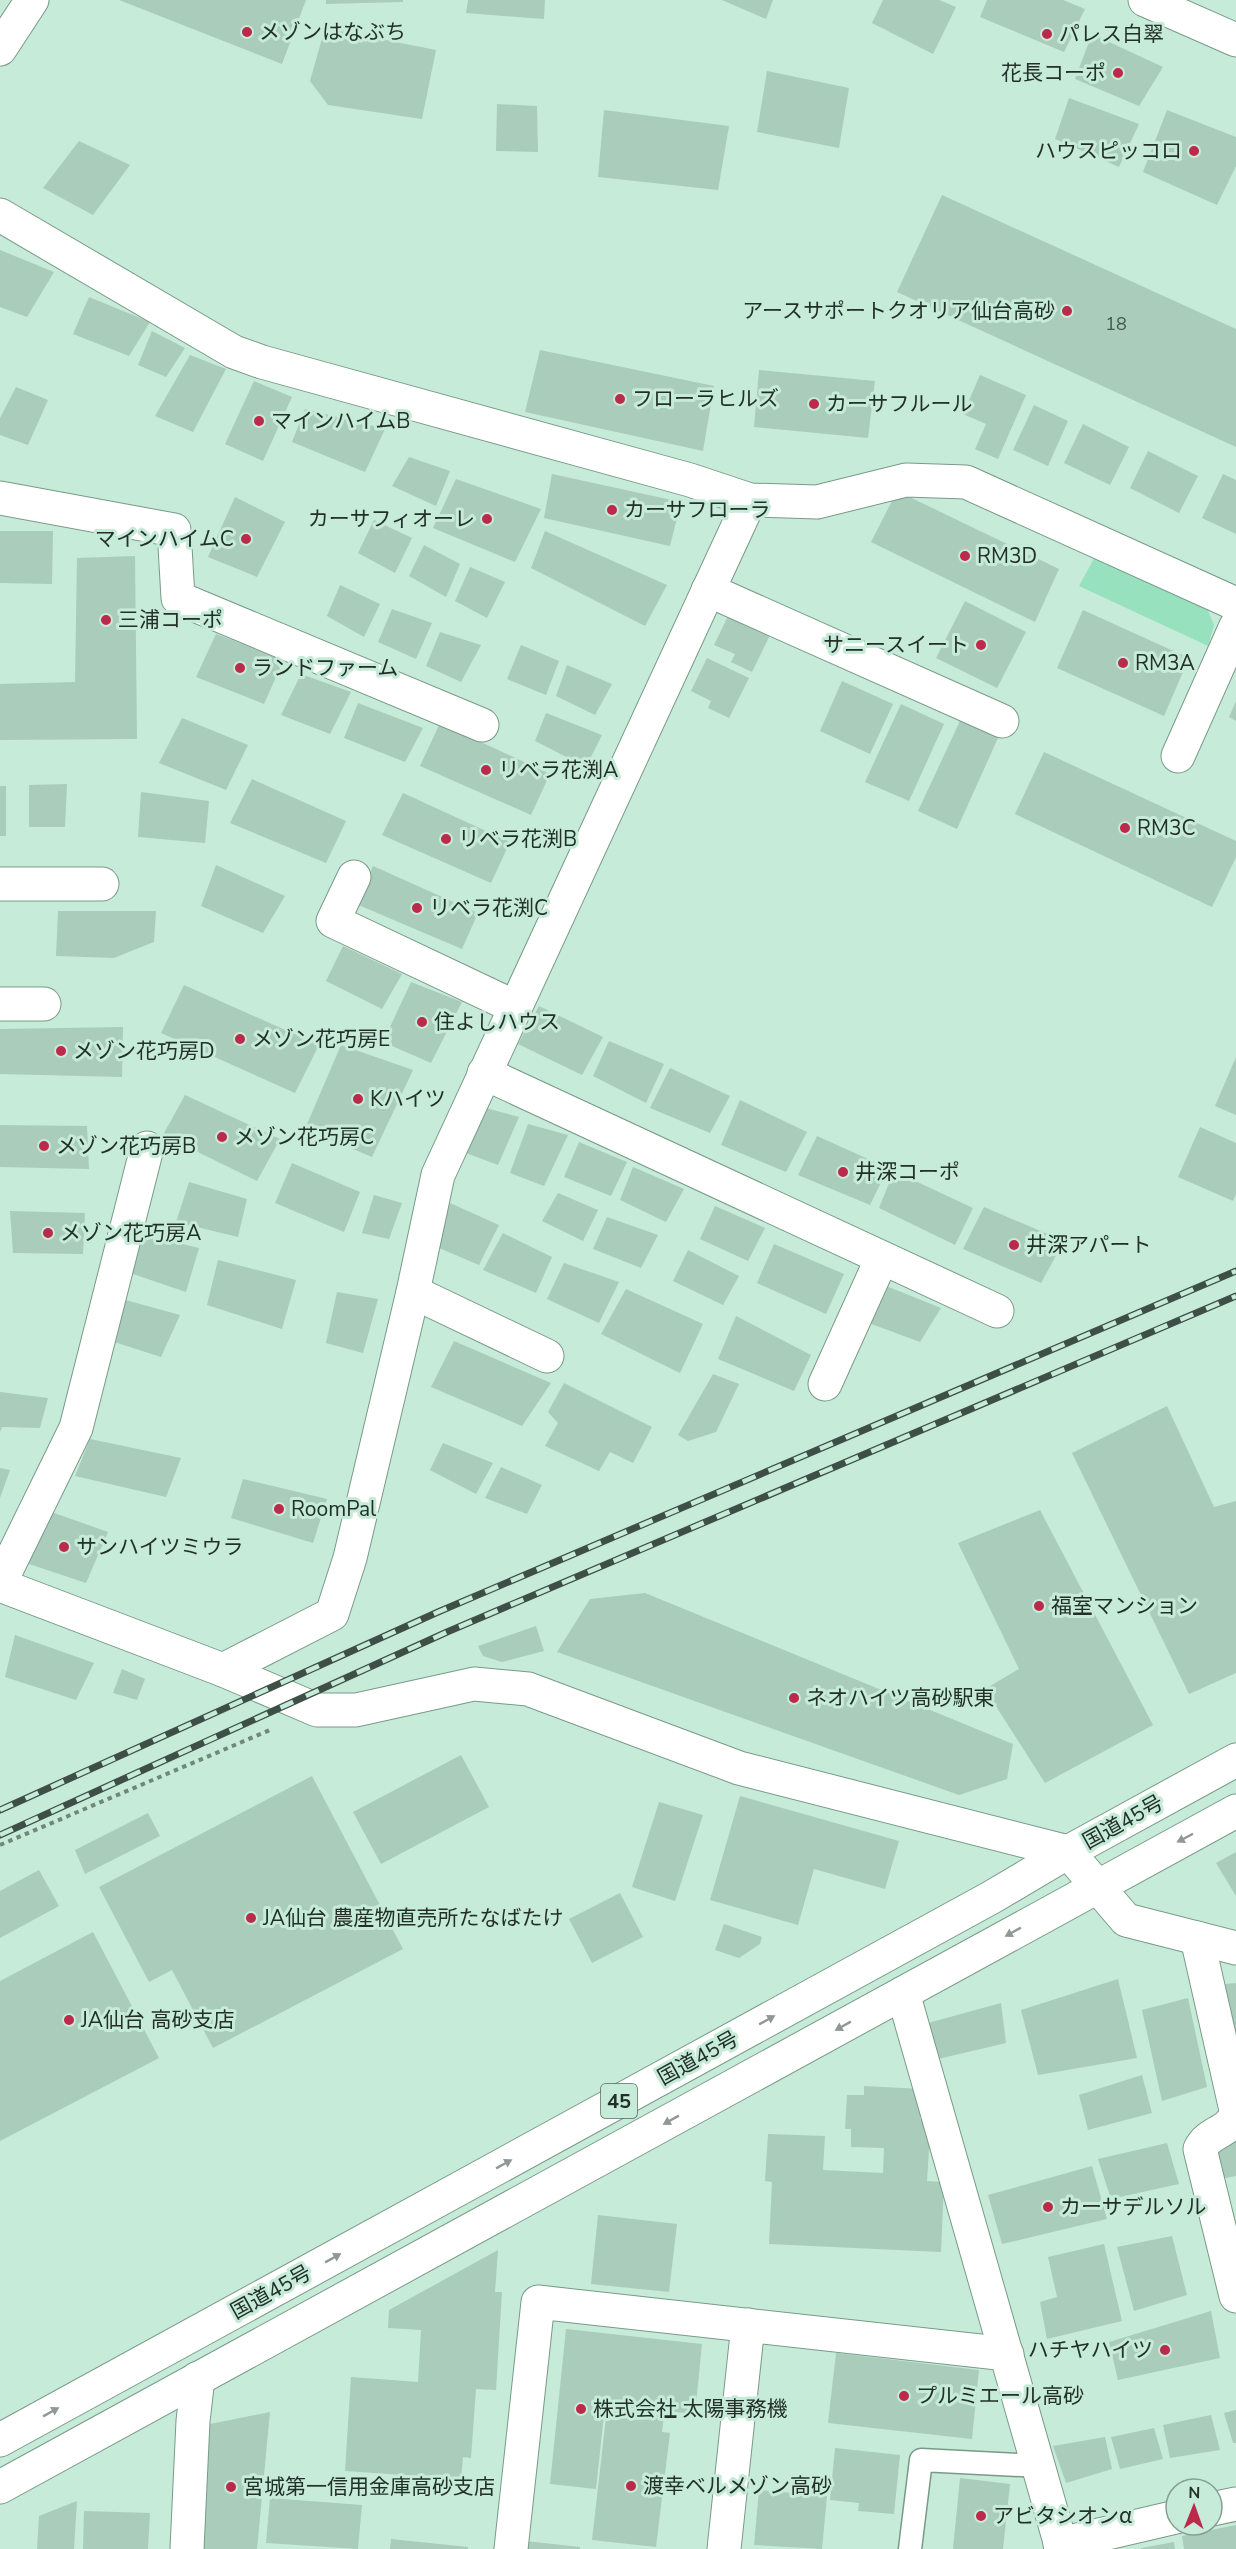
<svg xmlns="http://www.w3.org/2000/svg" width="1236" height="2549" font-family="'Nunito Sans','Noto Sans JP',sans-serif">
	<rect width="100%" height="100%" fill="#c7ebd9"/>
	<!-- green -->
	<path fill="#97e1bf" d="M1098,551L1203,599L1214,625L1208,646L1079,586Z"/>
	<!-- building -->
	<g fill="#a9ccbb">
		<path d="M119,0H306L282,64Z"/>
		<path d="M326,0H403V2L326,4Z"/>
		<path d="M468,0H545L544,19L466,13Z"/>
		<path d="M722,0H773L766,19Z"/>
		<path d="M883,0H939L956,7L933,54L872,23Z"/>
		<path d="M987,0H1063L1085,9L1064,52L980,17Z"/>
		<path d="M325,28L436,50L422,119L328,105L310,81Z"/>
		<path d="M1092,34L1163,67L1139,106L1075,79Z"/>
		<path d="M767,71L849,88L839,148L757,132Z"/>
		<path d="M1069,98L1139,124L1119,167L1055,139Z"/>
		<path d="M497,104L537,106L538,152L496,151Z"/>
		<path d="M604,110L729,126L718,190L598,177Z"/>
		<path d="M1167,110L1236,137V166L1217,205L1143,172Z"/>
		<path d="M79,141L130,165L93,215L43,188Z"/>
		<path d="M942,195L1236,329V447L897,292Z"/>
		<path d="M0,250L54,272L27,317L0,307Z"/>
		<path d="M89,297L150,322L129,356L73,334Z"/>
		<path d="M152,331L185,348L166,377L138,365Z"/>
		<path d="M540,350L714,386L703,451L525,412Z"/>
		<path d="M190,355L226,369L193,432L155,416Z"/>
		<path d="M759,370L875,381L868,438L754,427Z"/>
		<path d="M980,375L1026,395L998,459L975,449L986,424L963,414Z"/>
		<path d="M254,381L292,397L263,461L225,444Z"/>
		<path d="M16,387L48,400L28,445L0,435V418Z"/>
		<path d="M1034,405L1068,421L1048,466L1013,450Z"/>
		<path d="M305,409L385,429L365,472L292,442Z"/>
		<path d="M1083,424L1129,447L1110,485L1064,463Z"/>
		<path d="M1148,451L1198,476L1179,513L1130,488Z"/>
		<path d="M409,457L450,471L436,506L392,486Z"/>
		<path d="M552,474L681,502L670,546L544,518Z"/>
		<path d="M1223,474L1236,480V534L1202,518Z"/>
		<path d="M456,479L541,509L515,562L433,528Z"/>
		<path d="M897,491L1059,569L1035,622L871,542Z"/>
		<path d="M235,497L285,522L257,577L208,557Z"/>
		<path d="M374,520L412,538L395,573L358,553Z"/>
		<path d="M0,531H53L52,584L0,583Z"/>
		<path d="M545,531L667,585L645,626L531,568Z"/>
		<path d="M424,545L460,564L446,597L409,576Z"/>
		<path d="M135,556L137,739L0,740V684L75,682L77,558Z"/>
		<path d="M470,567L505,582L487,618L455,601Z"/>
		<path d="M340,585L380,604L364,637L327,616Z"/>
		<path d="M965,601L1026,632L997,688L936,658Z"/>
		<path d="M392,609L432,623L416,659L378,642Z"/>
		<path d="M1083,610L1189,658L1164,716L1057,668Z"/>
		<path d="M730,612L772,631L752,672L731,662L735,654L714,645Z"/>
		<path d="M440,632L481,645L461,682L426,666Z"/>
		<path d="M216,634L284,659L264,704L196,677Z"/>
		<path d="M521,645L559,661L546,695L507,679Z"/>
		<path d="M707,658L749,678L729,718L708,708L711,701L691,691Z"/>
		<path d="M567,665L612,684L595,715L556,696Z"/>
		<path d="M301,674L351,692L330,734L281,715Z"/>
		<path d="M842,681L893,704L870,754L820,731Z"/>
		<path d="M1236,701V721L1229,717Z"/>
		<path d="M358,703L423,728L405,762L344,738Z"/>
		<path d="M901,704L944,724L909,801L865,782Z"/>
		<path d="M546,713L602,735L586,767L535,741Z"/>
		<path d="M182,718L248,745L226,790L159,763Z"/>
		<path d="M960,721L998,738L957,829L918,811Z"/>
		<path d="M440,723L550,774L531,815L420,766Z"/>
		<path d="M1044,752L1236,841V857L1212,907L1015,814Z"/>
		<path d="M252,779L346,821L326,863L230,823Z"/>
		<path d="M67,784L65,827H29V785Z"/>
		<rect x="0" y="786" width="6" height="50"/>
		<path d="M141,792L209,801L205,843L138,837Z"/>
		<path d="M403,793L510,842L491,883L382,835Z"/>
		<path d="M216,865L285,896L263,933L201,906Z"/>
		<path d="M373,866L478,913L462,949L356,904Z"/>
		<path d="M58,911H156L154,942L114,958L56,956Z"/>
		<path d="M343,946L402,974L382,1009L326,981Z"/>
		<path d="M411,982L462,1002L431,1063L383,1042Z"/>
		<path d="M184,985L319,1045L295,1093L161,1033Z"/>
		<path d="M539,1006L603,1037L582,1075L518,1044Z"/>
		<path d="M123,1027L122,1077L0,1074V1029Z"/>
		<path d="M609,1041L664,1064L646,1103L593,1076Z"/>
		<path d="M341,1045L413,1070L372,1157L305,1129Z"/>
		<path d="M1236,1057V1115L1215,1106Z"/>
		<path d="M670,1068L730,1096L710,1133L650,1108Z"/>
		<path d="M185,1095L280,1139L257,1181L163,1135Z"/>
		<path d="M740,1100L807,1132L786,1172L721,1145Z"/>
		<path d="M482,1107L519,1117L498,1165L466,1153Z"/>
		<path d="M528,1124L568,1135L544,1186L510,1173Z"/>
		<path d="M0,1125L87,1126L89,1169L0,1167Z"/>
		<path d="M1200,1127L1236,1143V1194L1233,1201L1178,1177Z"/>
		<path d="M817,1136L888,1168L870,1205L798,1175Z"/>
		<path d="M579,1142L627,1162L611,1196L564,1177Z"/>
		<path d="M292,1163L360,1192L344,1232L275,1203Z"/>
		<path d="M633,1167L684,1189L666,1222L620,1200Z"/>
		<path d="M894,1171L973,1208L955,1245L879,1208Z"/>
		<path d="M189,1182L247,1199L238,1237L176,1222Z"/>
		<path d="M558,1193L598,1210L583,1241L542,1221Z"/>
		<path d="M374,1195L402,1203L389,1239L362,1233Z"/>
		<path d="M450,1203L499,1225L479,1265L439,1248L442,1225Z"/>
		<path d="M715,1206L765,1228L748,1261L700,1239Z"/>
		<path d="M984,1207L1064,1241L1041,1283L963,1249Z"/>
		<path d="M10,1211L85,1213L83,1254L13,1253Z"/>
		<path d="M607,1217L658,1235L641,1268L593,1249Z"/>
		<path d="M503,1233L552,1257L536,1293L483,1270Z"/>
		<path d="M143,1234L199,1248L186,1292L130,1273Z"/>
		<path d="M774,1244L844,1274L826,1314L757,1283Z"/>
		<path d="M688,1250L739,1276L723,1305L673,1281Z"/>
		<path d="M218,1260L296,1280L282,1329L207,1305Z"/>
		<path d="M564,1263L619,1282L599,1323L547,1299Z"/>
		<path d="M886,1286L941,1308L920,1342L866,1322Z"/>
		<path d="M626,1289L703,1324L680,1373L601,1334Z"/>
		<path d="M337,1292L378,1299L363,1353L326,1343Z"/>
		<path d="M122,1299L180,1315L161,1357L111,1341Z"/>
		<path d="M736,1316L811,1355L794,1391L718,1359Z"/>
		<path d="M454,1341L551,1383L522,1426L431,1387Z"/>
		<path d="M713,1374L739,1384L716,1432L688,1441L678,1435Z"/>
		<path d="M564,1383L652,1427L633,1463L610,1452L599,1471L545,1446L558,1423L548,1412Z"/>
		<path d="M0,1392L48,1398L40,1428L2,1427L0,1432Z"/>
		<path d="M1167,1406L1214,1507L1236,1501V1673L1189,1694L1072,1453Z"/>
		<path d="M90,1439L181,1458L166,1497L75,1476Z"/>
		<path d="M443,1443L493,1463L476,1494L430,1470Z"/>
		<path d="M501,1467L542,1485L527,1514L485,1498Z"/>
		<path d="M0,1468L10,1470L0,1498Z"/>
		<path d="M243,1479L327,1499L313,1543L231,1518Z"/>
		<path d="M43,1509L108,1532L86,1583L20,1561Z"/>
		<path d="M1040,1510L1153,1725L1045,1783L985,1689L1019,1669L958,1543Z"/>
		<path d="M645,1593L1013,1744L1007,1779L959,1795L557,1652L590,1599Z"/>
		<path d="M536,1626L544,1651L502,1662L483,1656L478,1646Z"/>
		<path d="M15,1635L94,1663L76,1700L5,1677Z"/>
		<path d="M122,1669L145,1679L137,1700L113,1693Z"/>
		<path d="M461,1755L489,1807L381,1864L353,1812Z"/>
		<path d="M312,1776L403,1949L213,2048L172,1970L149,1982L99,1887Z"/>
		<path d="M740,1796L899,1841L885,1889L814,1869L798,1925L710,1900Z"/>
		<path d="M659,1802L703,1815L675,1901L632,1887Z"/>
		<path d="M148,1813L160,1836L85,1874L75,1850Z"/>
		<path d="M1236,1852V1896L1216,1863Z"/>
		<path d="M39,1870L59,1906L0,1938V1891Z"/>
		<path d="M620,1893L643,1937L592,1963L569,1919Z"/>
		<path d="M724,1924L762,1937L760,1944L739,1958L715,1950Z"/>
		<path d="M93,1932L159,2058L0,2141V1981Z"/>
		<path d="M1118,1979L1137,2058L1038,2075L1021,2010Z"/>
		<path d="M1236,1983V2077L1215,1985Z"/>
		<path d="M1188,1998L1207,2087L1162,2101L1142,2010Z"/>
		<path d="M1001,2003L1006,2043L934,2060L928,2023Z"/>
		<path d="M1142,2075L1152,2113L1088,2130L1079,2095Z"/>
		<path d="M864,2086L921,2089L920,2119H931L927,2181L944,2182L941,2252L769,2244L772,2182L765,2181L768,2134L825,2136L823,2170L883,2173L884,2148L851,2147V2129H845L847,2095H864Z"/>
		<path d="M1236,2141V2176L1220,2179L1211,2146Z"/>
		<path d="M1167,2143L1179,2184L1111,2199L1098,2159Z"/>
		<path d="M1092,2166L1107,2219L1002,2244L988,2195Z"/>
		<path d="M598,2215L677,2224L669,2292L591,2284Z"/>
		<path d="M1172,2236L1187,2295L1134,2311L1117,2247Z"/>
		<path d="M1104,2244L1122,2321L1047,2339L1040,2302L1057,2297L1048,2257Z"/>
		<path d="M498,2250L495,2292H502L496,2390L476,2389L471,2458L463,2457L461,2479L345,2471L351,2377L418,2382L421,2330L388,2328L389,2310Z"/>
		<path d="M1211,2311L1220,2358L1118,2380L1109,2342Z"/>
		<path d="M566,2329L702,2344L695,2414L605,2405L596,2489L550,2484Z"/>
		<path d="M836,2353L979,2370L972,2439L828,2423Z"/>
		<path d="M607,2409L664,2415L662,2432L670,2433L656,2547L592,2540Z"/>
		<path d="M1236,2410V2443H1233L1224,2413Z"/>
		<path d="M270,2412L257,2549H193L205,2425Z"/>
		<path d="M1211,2415L1220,2450L1170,2458L1163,2425Z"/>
		<path d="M1154,2428L1163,2459L1120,2469L1111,2437Z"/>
		<path d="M1105,2437L1112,2469L1066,2483L1053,2446Z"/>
		<path d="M835,2448L900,2455L894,2514L858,2511L859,2503L830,2500Z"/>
		<path d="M960,2478L1010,2484L1003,2549H953Z"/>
		<path d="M759,2490L827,2496L822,2549L754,2545Z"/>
		<path d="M270,2498L362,2505L358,2549L266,2543Z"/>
		<path d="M77,2501L74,2549H37L39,2516Z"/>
		<path d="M84,2511L150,2513L148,2549H83Z"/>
		<path d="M1236,2525V2549H1184L1182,2536Z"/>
		<path d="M391,2539L468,2547V2549H390Z"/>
		<path d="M517,2540L580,2547V2549H517Z"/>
		<path d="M1174,2542L1175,2549H1141V2548Z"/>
	</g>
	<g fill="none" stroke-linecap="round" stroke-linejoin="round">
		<defs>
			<path id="service" d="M910,2549L921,2460L1039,2466"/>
			<g id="minor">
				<path d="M1145,0L1236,40"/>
				<path d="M0,49L32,0"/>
				<path d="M0,215L234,352L262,362L690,480L750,500L817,502L906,480L966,482L1236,604"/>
				<path d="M0,498L174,530L178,598L482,725"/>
				<path d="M708,590L1002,721"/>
				<path d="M1178,756L1236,626"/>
				<path d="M354,877L333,921L515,1007"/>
				<path d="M0,884H102"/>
				<path d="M0,1004H44"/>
				<path d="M484,1073L997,1311"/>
				<path d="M413,1292L547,1356"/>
				<path d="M825,1384L882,1258"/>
				<path d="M0,1583L76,1428L147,1148"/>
				<path d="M0,1585L223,1670L317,1710H356L474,1684L528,1689L739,1768L1068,1852L1126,1920L1236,1948"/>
				<path d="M223,1670L332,1614L350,1558L413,1292L438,1175L750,500"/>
				<path d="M1197,1938L1236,2110"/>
				<path d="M903,1993L1062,2549"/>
				<path d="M1236,2115C1227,2134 1209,2131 1200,2149L1236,2296"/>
				<path d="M1212,2509L1236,2504"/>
				<path d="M1060,2544L1176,2517"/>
				<path d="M187,2549L193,2421L198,2378"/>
				<path d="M511,2549L538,2302L1007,2354"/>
				<path d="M724,2549L748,2325"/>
			</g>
			<g id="trunk">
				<path d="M0,2440L992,1897L1068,1852L1236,1760"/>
				<path d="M0,2487L1236,1811"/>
			</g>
		</defs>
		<!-- service casing -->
		<use href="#service" stroke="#799a8a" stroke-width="25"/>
		<!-- minor casing -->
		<use href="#minor" stroke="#799a8a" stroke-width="35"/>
		<!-- trunk casing -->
		<use href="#trunk" stroke="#799a8a" stroke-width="35"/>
		<!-- path -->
		<path stroke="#70887c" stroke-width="4" stroke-dasharray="4.5 4.5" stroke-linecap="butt" d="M0,1845L270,1730"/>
		<!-- service -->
		<use href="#service" stroke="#fff" stroke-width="22"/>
		<!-- minor -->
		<use href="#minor" stroke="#fff" stroke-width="33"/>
		<!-- trunk -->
		<use href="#trunk" stroke="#fff" stroke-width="33"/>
		<defs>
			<g id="rail">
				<path d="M0,1810L438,1612L1236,1271"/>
				<path d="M0,1835L447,1632L1236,1296"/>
			</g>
		</defs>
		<!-- rail casing -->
		<use href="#rail" stroke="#3d4f46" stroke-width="7"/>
		<!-- rail -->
		<use href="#rail" stroke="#c7ebd9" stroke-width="4.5" stroke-dasharray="14" stroke-linecap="butt"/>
	</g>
	<!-- one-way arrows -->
	<defs><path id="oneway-solid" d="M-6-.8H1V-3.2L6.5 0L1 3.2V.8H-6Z" transform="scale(1.5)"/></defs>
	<g fill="#909894">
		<use href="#oneway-solid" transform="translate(1185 1838) rotate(152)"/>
		<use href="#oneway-solid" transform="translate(1013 1932) rotate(151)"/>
		<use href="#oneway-solid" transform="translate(767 2020) rotate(-29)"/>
		<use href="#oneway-solid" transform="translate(843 2026) rotate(151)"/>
		<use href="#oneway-solid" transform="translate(671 2120) rotate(151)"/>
		<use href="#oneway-solid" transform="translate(504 2164) rotate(-29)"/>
		<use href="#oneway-solid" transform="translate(333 2258) rotate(-29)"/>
		<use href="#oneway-solid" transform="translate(51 2412) rotate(-29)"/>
	</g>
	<!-- markers -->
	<g fill="#bb2a4a" stroke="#c7ebd9" stroke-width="2">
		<circle cx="247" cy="32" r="6"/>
		<circle cx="1047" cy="34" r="6"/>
		<circle cx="1118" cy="73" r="6"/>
		<circle cx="1194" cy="151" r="6"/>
		<circle cx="1067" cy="311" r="6"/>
		<circle cx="620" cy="399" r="6"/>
		<circle cx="814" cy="404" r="6"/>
		<circle cx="259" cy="421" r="6"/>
		<circle cx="612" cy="510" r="6"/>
		<circle cx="487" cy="519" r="6"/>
		<circle cx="246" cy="539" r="6"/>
		<circle cx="965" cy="556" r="6"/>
		<circle cx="106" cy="620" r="6"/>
		<circle cx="981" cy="645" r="6"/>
		<circle cx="1123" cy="663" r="6"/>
		<circle cx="240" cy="668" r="6"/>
		<circle cx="486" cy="770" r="6"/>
		<circle cx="1125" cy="828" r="6"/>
		<circle cx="446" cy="839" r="6"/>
		<circle cx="417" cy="908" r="6"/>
		<circle cx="422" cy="1022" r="6"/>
		<circle cx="240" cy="1039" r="6"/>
		<circle cx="61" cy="1051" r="6"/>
		<circle cx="358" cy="1099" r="6"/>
		<circle cx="222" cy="1137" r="6"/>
		<circle cx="44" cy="1146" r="6"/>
		<circle cx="843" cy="1172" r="6"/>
		<circle cx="48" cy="1233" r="6"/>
		<circle cx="1014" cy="1245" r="6"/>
		<circle cx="279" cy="1509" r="6"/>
		<circle cx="64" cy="1547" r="6"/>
		<circle cx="1039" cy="1606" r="6"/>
		<circle cx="794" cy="1698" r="6"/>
		<circle cx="251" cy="1918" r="6"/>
		<circle cx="69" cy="2020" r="6"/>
		<circle cx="1048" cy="2207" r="6"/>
		<circle cx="1165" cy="2350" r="6"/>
		<circle cx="904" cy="2396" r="6"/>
		<circle cx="581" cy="2409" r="6"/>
		<circle cx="631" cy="2486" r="6"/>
		<circle cx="231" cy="2487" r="6"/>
		<circle cx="981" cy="2516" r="6"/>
	</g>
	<g text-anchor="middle" stroke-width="6" stroke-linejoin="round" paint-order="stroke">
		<!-- number labels -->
		<g font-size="18" fill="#44574e">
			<text x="1116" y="330">18</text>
		</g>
		<!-- shield labels -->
		<rect fill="#c7ebd9" stroke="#54685e" stroke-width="1.5" x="601" y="2084" width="36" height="34" rx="4.5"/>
		<g font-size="20" font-weight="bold" fill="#223029">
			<text x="619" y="2108">45</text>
		</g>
		<!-- poi labels -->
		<g font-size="21" fill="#223029" stroke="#c7ebd9" text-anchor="start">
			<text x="259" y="39">メゾンはなぶち</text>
			<text x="1059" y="41">パレス白翠</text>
			<text x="1106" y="80" text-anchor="end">花長コーポ</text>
			<text x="1182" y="158" text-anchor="end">ハウスピッコロ</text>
			<text x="1055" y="318" text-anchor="end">アースサポートクオリア仙台高砂</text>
			<text x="632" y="406">フローラヒルズ</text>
			<text x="826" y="411">カーサフルール</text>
			<text x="271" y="428">マインハイムB</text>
			<text x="624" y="517">カーサフローラ</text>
			<text x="475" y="526" text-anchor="end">カーサフィオーレ</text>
			<text x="234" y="546" text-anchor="end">マインハイムC</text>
			<text x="977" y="563">RM3D</text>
			<text x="118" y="627">三浦コーポ</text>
			<text x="969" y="652" text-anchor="end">サニースイート</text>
			<text x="1135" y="670">RM3A</text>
			<text x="252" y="675">ランドファーム</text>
			<text x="498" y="777">リベラ花渕A</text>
			<text x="1137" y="835">RM3C</text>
			<text x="458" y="846">リベラ花渕B</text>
			<text x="429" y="915">リベラ花渕C</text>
			<text x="434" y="1029">住よしハウス</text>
			<text x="252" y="1046">メゾン花巧房E</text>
			<text x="73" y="1058">メゾン花巧房D</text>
			<text x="370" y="1106">Kハイツ</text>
			<text x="234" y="1144">メゾン花巧房C</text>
			<text x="56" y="1153">メゾン花巧房B</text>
			<text x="855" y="1179">井深コーポ</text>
			<text x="60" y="1240">メゾン花巧房A</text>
			<text x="1026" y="1252">井深アパート</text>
			<text x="291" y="1516">RoomPal</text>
			<text x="76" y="1554">サンハイツミウラ</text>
			<text x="1051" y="1613">福室マンション</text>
			<text x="806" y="1705">ネオハイツ高砂駅東</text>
			<text x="263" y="1925">JA仙台 農産物直売所たなばたけ</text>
			<text x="81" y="2027">JA仙台 高砂支店</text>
			<text x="1060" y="2214">カーサデルソル</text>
			<text x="1153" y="2357" text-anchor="end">ハチヤハイツ</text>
			<text x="916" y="2403">プルミエール高砂</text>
			<text x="593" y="2416">株式会社 太陽事務機</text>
			<text x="643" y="2493">渡幸ベルメゾン高砂</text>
			<text x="243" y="2494">宮城第一信用金庫高砂支店</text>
			<text x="993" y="2523">アビタシオンα</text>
		</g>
		<!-- street labels -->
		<g font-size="21" fill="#223029" stroke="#c7ebd9">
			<text transform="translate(1123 1822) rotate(-29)" y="7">国道45号</text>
			<text transform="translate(698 2058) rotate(-29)" y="7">国道45号</text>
			<text transform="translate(271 2292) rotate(-29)" y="7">国道45号</text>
		</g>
	</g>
	<!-- north arrow -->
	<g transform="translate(1194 2507) rotate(1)"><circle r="28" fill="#c7ebd9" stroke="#85a093" stroke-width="1.5"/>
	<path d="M0-4.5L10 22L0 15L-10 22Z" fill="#bb2a4a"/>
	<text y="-9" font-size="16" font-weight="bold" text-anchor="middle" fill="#223029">N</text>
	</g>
</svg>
